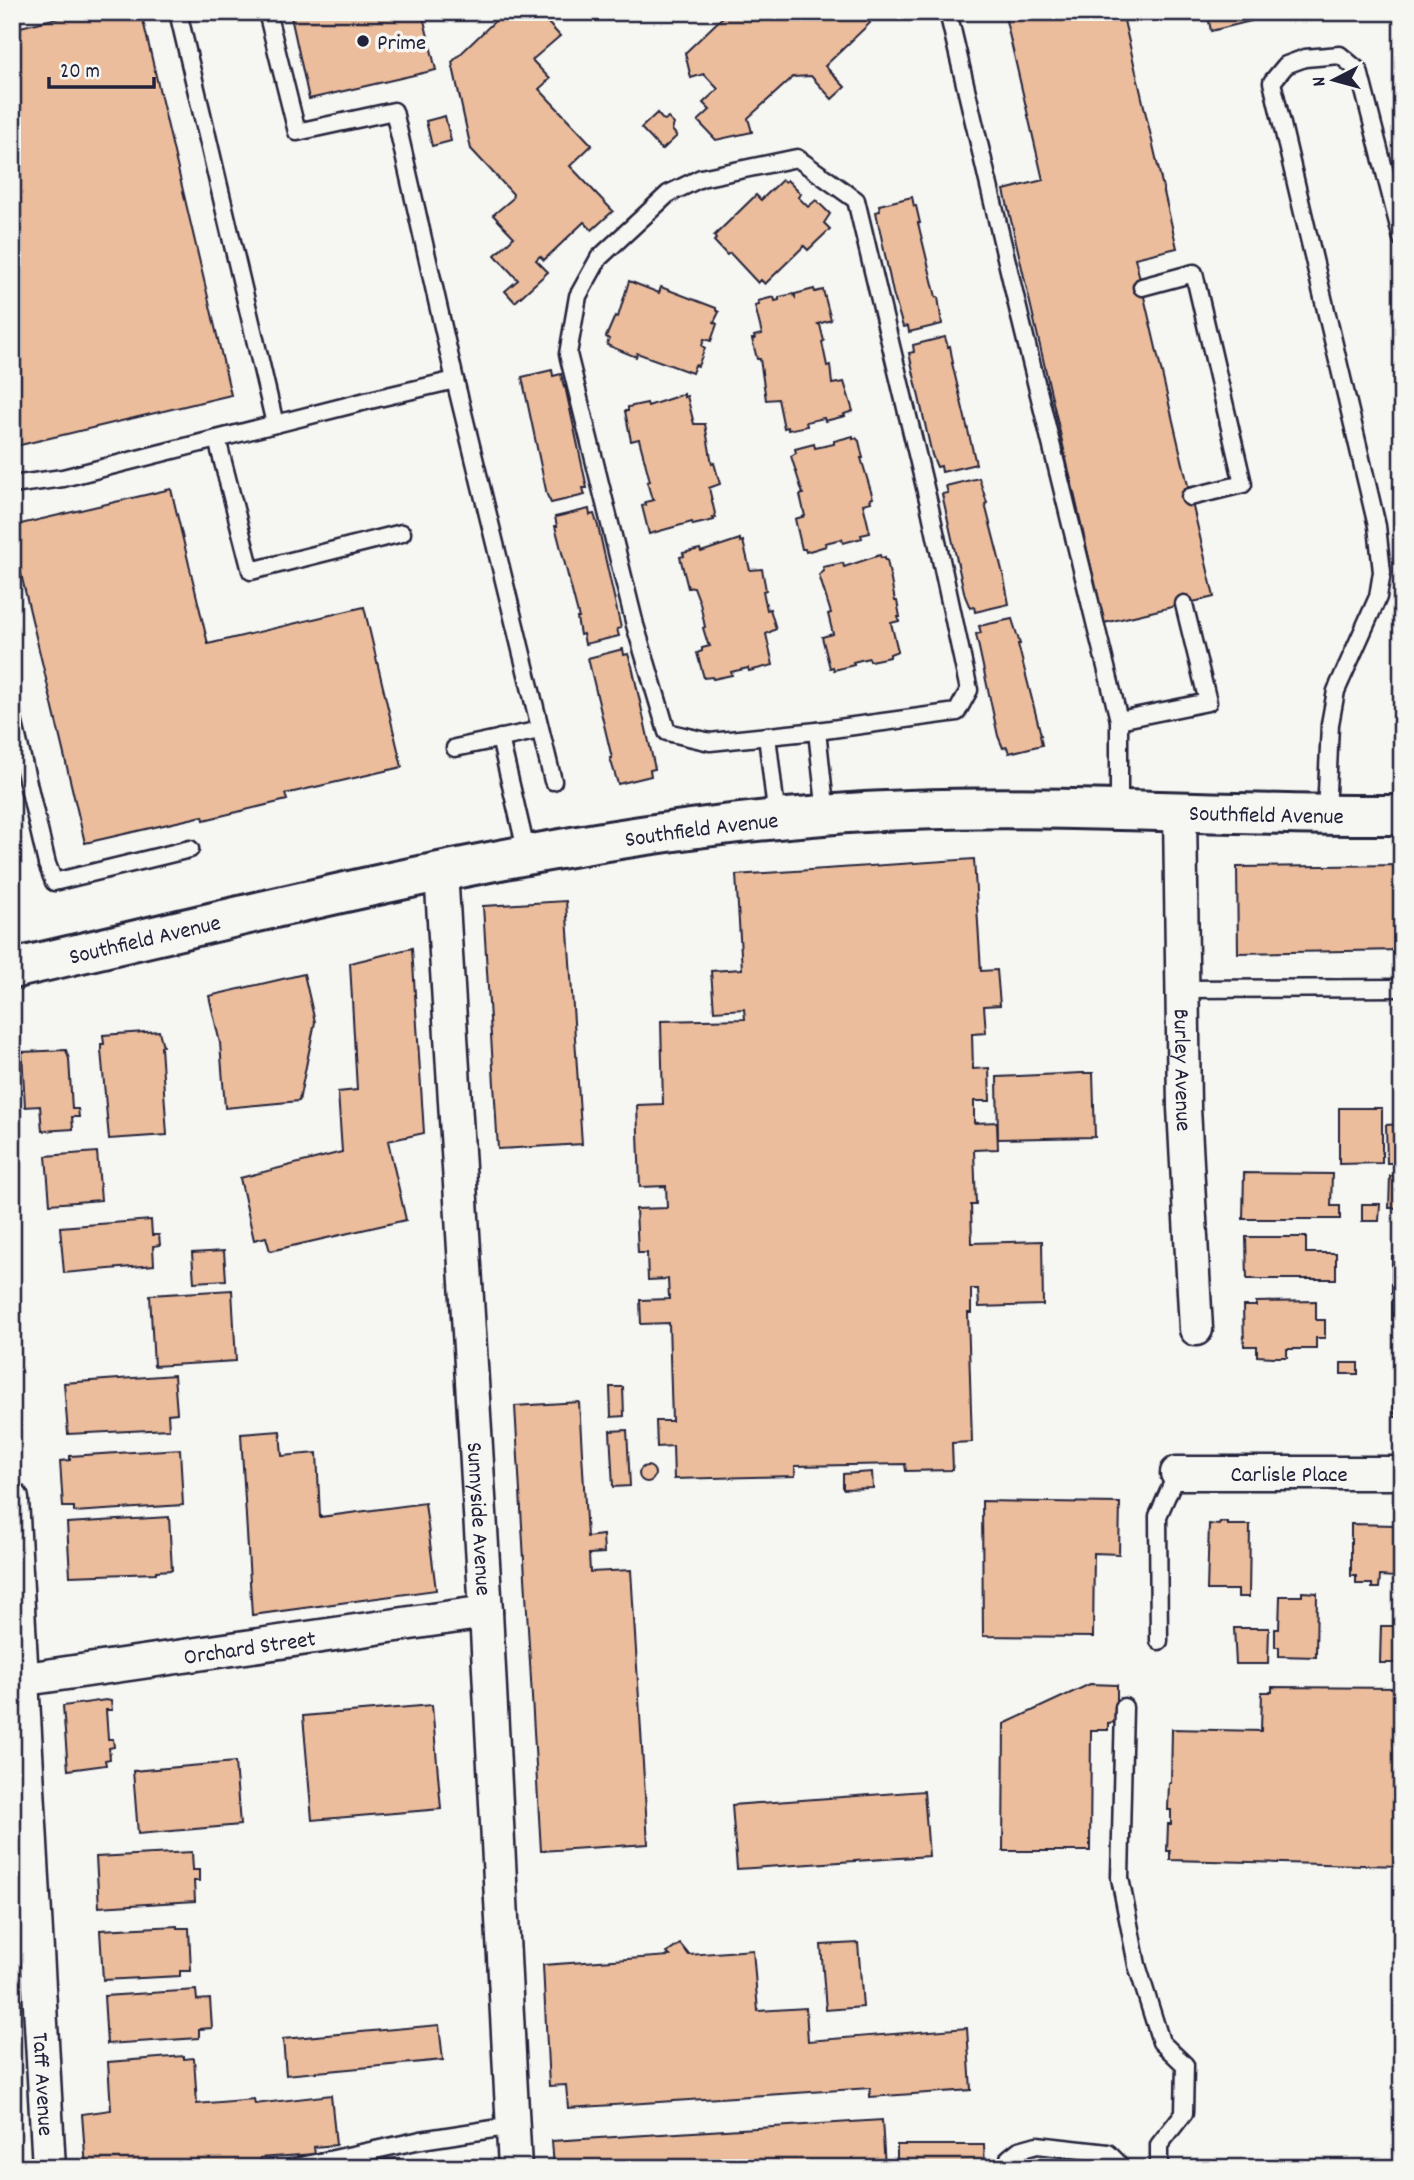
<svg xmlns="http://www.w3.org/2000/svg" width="1414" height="2180" font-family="Dekko,sans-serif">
	<rect width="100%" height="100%" fill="#f6f6f2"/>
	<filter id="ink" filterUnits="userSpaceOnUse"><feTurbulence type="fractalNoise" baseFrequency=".0143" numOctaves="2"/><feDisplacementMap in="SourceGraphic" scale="14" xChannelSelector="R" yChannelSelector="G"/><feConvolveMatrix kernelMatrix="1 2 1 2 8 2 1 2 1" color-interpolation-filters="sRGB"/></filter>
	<g filter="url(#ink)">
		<!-- building -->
		<g fill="#ecbd9c" stroke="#22223b" stroke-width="2">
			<path d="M82,12H141L231,395L12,447V29Z"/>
			<path d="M290,12H422L436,70L309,99Z"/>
			<path d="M495,12H528L532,17L540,14L560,36L532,60L550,79L539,89L592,145L570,166L613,211L592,230L584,222L544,260L540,256L536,260L548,272L515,302L505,291L518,280L495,255L514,237L493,215L512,199L513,194L471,149L452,62L497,19Z"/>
			<path d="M728,12H861L870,23L825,66L845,87L832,99L811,76L793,77L748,118L752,132L716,140L698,121L710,110L703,103L718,89L704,74L691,78L685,53Z"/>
			<path d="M1004,12H1122L1177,248L1135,258L1214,597L1104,623L1004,190L1043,180Z"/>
			<path d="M1207,12H1249L1251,21L1211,31Z"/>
			<path d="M657,113L662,119L665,120L668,118L674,124L672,130L677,136L662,150L641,128Z"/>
			<path d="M445,116L451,141L432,146L426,121Z"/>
			<path d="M782,180L785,182L787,180L801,194L798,197L808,207L816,200L830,214L824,223L830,229L808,250L804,246L765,284L761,280L758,283L730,253L727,255L714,241L716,239L714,236L756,195L761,200Z"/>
			<path d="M912,197L914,206H916L920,223H918L936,297H938L942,324L909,332L908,326L903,327L893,293L876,212L880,211L879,205Z"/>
			<path d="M629,281L659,293L661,287L716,308V310L719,312L714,322L717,324L711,341L704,339L702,346L705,348L698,366L695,365L692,373L637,353L636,357L607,345L609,339L606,337L615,316L618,317Z"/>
			<path d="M814,289L815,292L823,290L831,320L818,324L820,325L824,341L822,342L827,366L830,365L832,384L844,382L853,411L844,414L845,416L825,421L824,418L806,422L807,426L788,430V427L784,428L778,399L766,400L760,359H757L752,339H755L754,336L762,334L755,306L759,305L758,301L774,297L775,301L779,300V297L793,294L795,297V294Z"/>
			<path d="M945,337L948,347L950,346L953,363H952L976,464L942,472L941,466L937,467L932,455L909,353L914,352L913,345Z"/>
			<path d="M552,370L553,376L561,374L564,387L565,386L587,488H583L585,495L551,503L547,495L522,377Z"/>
			<path d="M684,394V397L687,396L694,424H705L712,464L714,463L720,484L709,488L716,518H713L714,520L693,525L692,522L649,534L642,506L646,505L645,502L654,500L652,499L647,482L650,481L639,439L631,441L625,411H628V407L647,403L648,406Z"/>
			<path d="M853,436V439L856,438L859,441L863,458H861L873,498L870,499L871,502L863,504L870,533L861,535L862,538L843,543L842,539L825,543L826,546L806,552L805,549H802L795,519L805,516L800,495L803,494L791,456L796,453L795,449L814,444L815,448L834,444V441Z"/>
			<path d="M979,478L987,503L985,504L1004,578L1009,604L975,612L974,606L970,608L965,596L942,494L948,493L946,486Z"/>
			<path d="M171,489L208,644L364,607L402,767L285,794L287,800L204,820L203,816L85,843L12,536V526Z"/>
			<path d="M589,509L590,515L594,514L598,526L621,628L617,629L619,636L585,644L583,634L580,635L577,618H579L555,526H557L555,517Z"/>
			<path d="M740,539V542L743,541L750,570L762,569L766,590L763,591L767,610L770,609L776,629L766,634L773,665L749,671L748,668L731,672L732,675L713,679L712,677L704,678L697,653L702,651V648L710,646L709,644H708L703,628L705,627L700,603L694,587L688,588L680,557L684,556L683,553L700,549L701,552Z"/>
			<path d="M880,555L881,558L885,557V560H887L895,601H897L900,617H898L899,621L891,623L898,651L890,654V657L870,661L869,658L853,662L854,665L834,670L833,667L830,668L822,637L833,634L828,614L831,613L819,575L824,571L823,567L843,563L844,567Z"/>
			<path d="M1012,619L1020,644H1018L1041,735H1040L1042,745L1009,753L1007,747L1003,748L998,736L976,634L981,633L979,626Z"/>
			<path d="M623,649L624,655L628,654L632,666L655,769L650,770L651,776L618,784L610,758H612L588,658Z"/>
			<path d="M974,859L981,971L997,970L1000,1005L984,1006L986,1033L972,1034L973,1069L989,1068L990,1101H974V1123L997,1122L998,1149L974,1150L976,1205H971L972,1243L1042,1241L1043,1305L979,1307L978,1289H971V1313H968L972,1442L952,1443L953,1470L906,1471L905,1464L795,1466V1476L674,1479L673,1446L657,1447L656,1421H672L669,1323L641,1324L640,1300L669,1299L668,1279L648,1280L647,1253H638L636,1209L667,1208L666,1186L640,1187L637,1105L663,1104L661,1021L745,1019L744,1009L714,1011L711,971L742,969L736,875Z"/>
			<path d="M1402,865V950L1238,953L1237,867Z"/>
			<path d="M566,901L582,1144L498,1149L483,906Z"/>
			<path d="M412,948L424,1133L388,1141L406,1220L270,1251L266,1237L254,1240L240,1178L342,1152L338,1092L357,1090L350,963Z"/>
			<path d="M304,974L315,1022L299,1101L225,1108L220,1043L209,996Z"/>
			<path d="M159,1031L163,1046L161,1047L167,1135L109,1139L101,1050V1044H104L103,1035Z"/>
			<path d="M66,1050L69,1059L72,1109H78L79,1117H72L73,1129L42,1131L40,1106L25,1107L22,1052Z"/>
			<path d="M1082,1073H1093L1095,1137L998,1139L997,1077Z"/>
			<path d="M1339,1108H1382V1163L1339,1164Z"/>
			<path d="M1402,1124V1163H1387L1386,1125Z"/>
			<path d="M97,1152L101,1200L50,1204L46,1156Z"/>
			<path d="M1244,1173L1332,1174L1331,1206H1340V1219H1243Z"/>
			<path d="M1390,1176H1402V1208H1389Z"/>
			<path d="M1362,1204H1380L1379,1221H1362Z"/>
			<path d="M151,1220L152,1235H159L160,1245L153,1246L154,1265L64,1273L60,1227Z"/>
			<path d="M1246,1237H1306V1253H1336V1279H1247Z"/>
			<path d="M224,1251L226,1280L194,1282L192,1253Z"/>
			<rect x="1392" y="1256" width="10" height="37"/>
			<path d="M232,1290L236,1361L154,1366L150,1295Z"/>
			<path d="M1316,1301V1320H1325V1338H1316V1349H1287V1357H1274L1257,1356V1346H1244L1243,1306H1256V1302Z"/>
			<rect x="1392" y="1302" width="10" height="18"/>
			<rect x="1341" y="1363" width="17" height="11"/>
			<path d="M1395,1368H1402V1417H1394Z"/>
			<path d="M174,1375L177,1413L168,1414L169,1429L68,1434L64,1383Z"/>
			<path d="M610,1387H623L624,1416L611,1417Z"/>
			<path d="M579,1402L587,1537L603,1535L604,1553L589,1554L590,1572L631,1570L648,1844L541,1851L515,1406Z"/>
			<path d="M627,1430L630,1486L613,1487L610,1431Z"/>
			<path d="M280,1431L282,1456L317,1453L320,1517L425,1503L436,1590L252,1615L241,1434Z"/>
			<path d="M180,1449L183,1505L74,1512V1507H63L60,1461L70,1460V1456Z"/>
			<circle cx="647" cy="1474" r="8"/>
			<path d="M872,1472L873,1488L843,1489V1474Z"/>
			<path d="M982,1501L1120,1503L1119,1554L1094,1553L1093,1637L983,1636Z"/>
			<path d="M169,1517L172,1570L156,1571V1573L70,1576L67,1523Z"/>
			<path d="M1220,1522H1228V1525H1250L1249,1597H1238V1590H1207L1209,1524L1219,1525Z"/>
			<path d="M1351,1524L1396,1525L1395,1577L1380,1576L1379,1588H1372V1584H1356V1576H1351Z"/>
			<path d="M1302,1592L1317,1593L1316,1657L1279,1656V1647H1275V1629H1279L1280,1596H1302Z"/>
			<path d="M1381,1626H1402V1663H1380Z"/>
			<path d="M1234,1628H1269L1268,1664H1236Z"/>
			<path d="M1090,1684L1117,1685V1722L1108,1723V1730H1091L1090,1851H1003L1004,1724Z"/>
			<path d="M1272,1687L1402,1688V1866L1170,1860V1851H1167L1168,1824H1171V1810H1168L1169,1783H1171L1172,1729L1261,1731L1262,1692H1272Z"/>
			<path d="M106,1700L111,1701L112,1710H106L108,1739H113L114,1747L109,1748L110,1759L105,1760L106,1765L68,1770L63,1706Z"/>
			<path d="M432,1705L441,1809L312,1820L303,1716Z"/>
			<path d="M235,1762L240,1825L138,1834L133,1771Z"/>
			<path d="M924,1791L929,1856L737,1869L732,1805Z"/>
			<path d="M192,1852L193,1870H199V1881H194L195,1901L99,1907L96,1857Z"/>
			<path d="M177,1926V1928H189L191,1971H180V1976L103,1980L100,1930Z"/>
			<path d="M858,1943L863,2007L826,2010L821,1945Z"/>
			<path d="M680,1944L689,1955L753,1950L758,2011L806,2008L808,2041L967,2028L971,2090L870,2097V2088L568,2108L566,2085L549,2086L543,1965L670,1956L667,1953Z"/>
			<path d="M196,1990L197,2000L210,1999L212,2028L199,2029V2038L107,2044L104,1996Z"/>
			<path d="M439,2025L443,2060L286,2075L283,2039Z"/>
			<path d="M184,2056V2059L194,2058L197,2104L254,2099L255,2104L331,2095L336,2145L314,2147L315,2154L260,2158L261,2164L230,2168H86L82,2114L111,2110L108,2062Z"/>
			<path d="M882,2120L885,2168H554L552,2141Z"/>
			<path d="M897,2145H984L985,2168H897Z"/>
			<path d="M399,2158V2168L304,2166Z"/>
		</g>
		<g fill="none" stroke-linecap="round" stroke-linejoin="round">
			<defs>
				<g id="lane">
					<path d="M178,12L275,424"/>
					<path d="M267,12L297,132L394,111L455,380L553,781"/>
					<path d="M948,12L1020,317L1119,720V810"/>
					<path d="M797,158L856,200L929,504L969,690L957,712L817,731L710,742L667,732L635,625L568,354L578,296L599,258L668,194L701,178Z"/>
					<path d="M1142,287L1194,273L1243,484L1190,497"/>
					<path d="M217,439L251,571L402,533"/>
					<path d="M12,485L63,478L370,400L455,380"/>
					<path d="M12,715L47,864L54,882L190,849"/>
					<path d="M1119,720L1208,702L1184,604"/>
					<path d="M817,731L826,814"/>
					<path d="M767,736L777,819"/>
					<path d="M500,738L527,854"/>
					<path d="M455,748L540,730"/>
					<path d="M1326,815L1330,724L1336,691L1378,597L1382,572L1377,526L1272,82L1286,65L1305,58L1340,55L1359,71L1402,239"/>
					<path d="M1182,989L1402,988"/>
					<path d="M1159,1641L1158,1516L1177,1473"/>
					<path d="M1124,1707L1120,1878L1137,1965L1161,2042L1185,2065L1184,2113L1159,2145V2168"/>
					<path d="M292,2168L421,2140L513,2126"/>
					<path d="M1008,2168L1009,2158L1019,2150L1037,2145L1108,2153L1123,2168"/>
				</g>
				<g id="street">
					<path id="s1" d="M1180,811L1184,1108L1196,1329"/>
					<path id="s2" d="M441,871L486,1612L515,2168"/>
					<path id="s3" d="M1177,1473H1402"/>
					<path id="s4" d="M12,1499L49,2168"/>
					<path id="s5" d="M12,1681L486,1612"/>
				</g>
				<g id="secondary">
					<path id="s6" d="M12,969C280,908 548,836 823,815C1016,799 1209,817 1402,815"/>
				</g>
			</defs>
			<!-- lane casing -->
			<use href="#lane" stroke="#22223b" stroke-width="21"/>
			<!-- street casing -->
			<use href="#street" stroke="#22223b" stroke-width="37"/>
			<!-- secondary casing -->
			<use href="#secondary" stroke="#22223b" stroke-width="44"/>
			<!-- lane -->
			<use href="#lane" stroke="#f6f6f2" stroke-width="16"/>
			<!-- street -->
			<use href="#street" stroke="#f6f6f2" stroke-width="32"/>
			<!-- secondary -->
			<use href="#secondary" stroke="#f6f6f2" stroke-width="38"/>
		</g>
	</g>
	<!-- markers -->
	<circle fill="#22223b" stroke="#f6f6f2" stroke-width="2.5" cx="363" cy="41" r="7"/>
	<g text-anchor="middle" stroke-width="7" stroke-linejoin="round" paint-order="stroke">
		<!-- poi labels -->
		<g font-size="23" fill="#22223b" stroke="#f6f6f2" text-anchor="start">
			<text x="377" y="49">Prime</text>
		</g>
		<!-- street labels -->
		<g font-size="23" fill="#22223b" stroke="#f6f6f2">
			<text dy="8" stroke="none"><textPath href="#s6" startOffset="1270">Southfield Avenue</textPath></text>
			<text dy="8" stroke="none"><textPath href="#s6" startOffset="704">Southfield Avenue</textPath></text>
			<text dy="8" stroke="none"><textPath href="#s6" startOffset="136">Southfield Avenue</textPath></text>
			<text dy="8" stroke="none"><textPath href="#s1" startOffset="259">Burley Avenue</textPath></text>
			<text dy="8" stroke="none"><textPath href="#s3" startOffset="112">Carlisle Place</textPath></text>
			<text dy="8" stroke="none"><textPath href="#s2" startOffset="649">Sunnyside Avenue</textPath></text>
			<text dy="8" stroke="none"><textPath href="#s5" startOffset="240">Orchard Street</textPath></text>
			<text dy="8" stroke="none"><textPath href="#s4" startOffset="586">Taff Avenue</textPath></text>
		</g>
	</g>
	<!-- margin -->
	<rect width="1414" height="2180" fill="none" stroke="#f6f6f2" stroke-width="42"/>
	<rect x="21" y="21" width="1372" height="2138" fill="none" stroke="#22223b" stroke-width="2.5" filter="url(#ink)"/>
	<!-- north arrow -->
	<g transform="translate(1334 80) rotate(264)" stroke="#f6f6f2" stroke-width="5" paint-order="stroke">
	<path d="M0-5L12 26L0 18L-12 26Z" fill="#22223b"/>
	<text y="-10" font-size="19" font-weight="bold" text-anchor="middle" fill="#22223b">N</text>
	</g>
	<!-- scale -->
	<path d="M49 77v10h105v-10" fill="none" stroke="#22223b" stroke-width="3.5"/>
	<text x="60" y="77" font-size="21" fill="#22223b" stroke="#f6f6f2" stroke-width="5" paint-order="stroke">20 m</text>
</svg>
